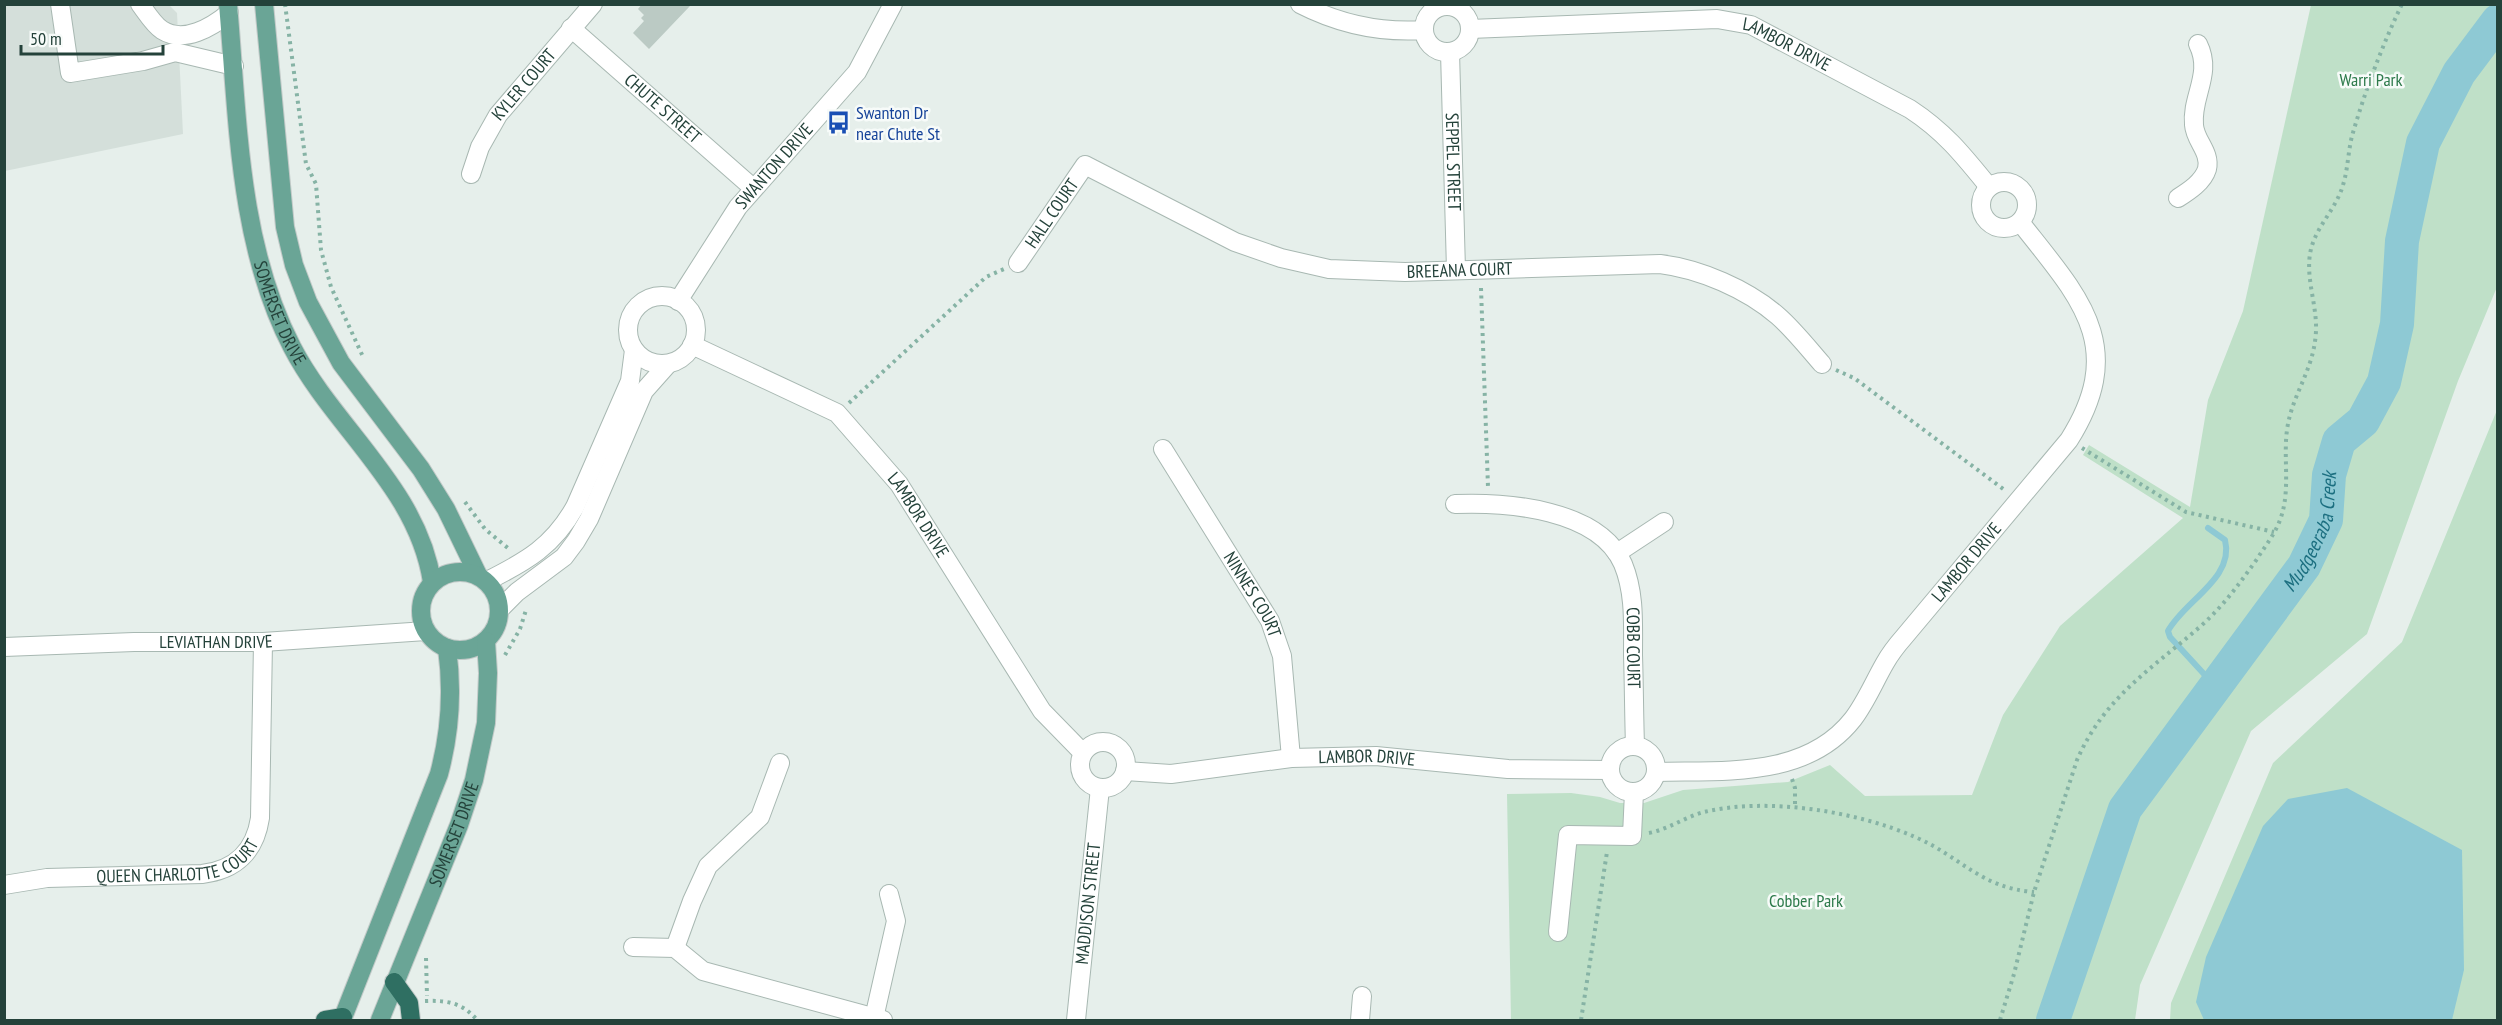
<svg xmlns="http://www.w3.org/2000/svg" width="2502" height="1025" font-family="'PT Sans Narrow',sans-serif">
	<rect width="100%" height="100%" fill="#e6efeb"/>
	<!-- built -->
	<path fill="#d4dfda" d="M4,5H169L177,13L183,134L5,171Z"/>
	<!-- green -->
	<g fill="#bfe0c8">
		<path d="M2311,5H2497V287L2458,381L2367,634L2251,731L2140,985L2135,1020H1511L1507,794L1571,793L1600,797L1620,803H1644L1683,790L1788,782L1830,765L1865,796L1972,795L2003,715L2060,626L2183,518L2083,455L2089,445L2190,507L2208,400L2243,311Z"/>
		<path d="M2497,410V1020H2170L2171,1003L2273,763L2402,642Z"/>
	</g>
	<!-- water -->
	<path fill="#8ec9d4" d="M2347,788L2462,850L2464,970L2452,1020H2204L2196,1002L2206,957L2263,826L2288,799Z"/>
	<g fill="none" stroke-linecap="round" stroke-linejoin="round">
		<!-- stream -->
		<path stroke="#8ec9d4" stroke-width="6" d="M2208,528L2225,540C2235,578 2184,601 2168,631L2170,637L2215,686"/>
		<!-- river -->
		<path stroke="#8ec9d4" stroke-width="34" id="s1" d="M2053,1020L2125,809L2304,566L2326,520L2329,475L2339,441L2363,421L2384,382L2397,324L2402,241L2423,143L2459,73L2498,21"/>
	</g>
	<!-- building -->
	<path fill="#bbcac4" d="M642,4H689L690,6L649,49L633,33L644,21L641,18L644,15L638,9Z"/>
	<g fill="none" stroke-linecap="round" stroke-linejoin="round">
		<defs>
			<g id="minor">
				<path d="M60,4L70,73L143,61L175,52L234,66"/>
				<path d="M140,4C146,12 154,25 162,30C184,44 212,27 229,13"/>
				<path d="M1300,4C1339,24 1380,33 1424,30"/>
				<circle cx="1447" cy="29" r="23"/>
				<path id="s2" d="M571,28L753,188"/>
				<path id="s3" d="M1470,29L1717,19L1751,25L1910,109C1945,132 1963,155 1989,187"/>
				<path id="s4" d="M1450,52L1456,270"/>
				<path id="s5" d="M471,174L480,147L498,115L593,4"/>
				<circle cx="2004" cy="205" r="23"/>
				<path d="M2178,198C2189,191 2203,182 2207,169C2211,152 2195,141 2194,125C2191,96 2213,74 2198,44"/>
				<path id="s6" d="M1018,263L1085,165L1235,242L1281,258L1329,269L1405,272L1660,264C1700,269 1747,289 1778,316C1794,330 1808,348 1822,364"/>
				<circle cx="662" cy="330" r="34"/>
				<path id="s7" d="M678,301L738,207L857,72L893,4"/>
				<path id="s8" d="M692,345L837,413L899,484L1042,711L1083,753"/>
				<path id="s9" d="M1163,449L1270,621L1282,656L1291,758"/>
				<path id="s10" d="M1455,504C1507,502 1599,509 1623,564C1635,593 1633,624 1633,655C1634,685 1634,716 1635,746"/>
				<path d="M1617,553L1664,522"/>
				<path d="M487,581C527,561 553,546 575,507L630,381L634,350"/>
				<path d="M500,609L517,592L564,557L576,541L589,519L644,391L668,364"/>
				<path id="s11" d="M4,647L134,642H263L426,631"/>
				<circle cx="1103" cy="765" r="23"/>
				<circle cx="1633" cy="769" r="23"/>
				<path id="s12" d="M1125,771L1171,774L1291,758L1376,756L1508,769L1610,770"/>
				<path id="s13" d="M1656,772C1723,770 1806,779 1853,719C1866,702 1874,682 1885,663C1890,654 1897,645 1904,637L2069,440C2129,345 2078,296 2020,222"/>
				<path id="s14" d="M4,885L47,878L202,874C236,870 255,851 260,818L263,642"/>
				<path d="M1558,932L1568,835L1632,836L1634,792"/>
				<path d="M633,947L675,948L703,971L883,1020"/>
				<path d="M675,948L692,901L708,866L760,817L780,763"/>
				<path d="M874,1018L896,921L889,894"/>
				<path id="s15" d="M1076,1020L1100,788"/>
				<path d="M1360,1020L1362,996"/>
			</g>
			<g id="major">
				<path id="s16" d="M228,4C238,118 238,243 292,347C334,428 418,488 432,582"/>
				<path d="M264,4L285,227L294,265L308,302L341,363L421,469L446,509L478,575"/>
				<circle cx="460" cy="611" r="39"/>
				<path d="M342,1020L439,774C450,733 453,691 447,648"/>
				<path id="s17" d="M380,1020L459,825L474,780L486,723L488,673L486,641"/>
			</g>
			<g id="highway">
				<path d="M394,982L409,1003L411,1020"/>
				<path d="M325,1020L343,1017"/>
			</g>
		</defs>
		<!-- minor casing -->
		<use href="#minor" stroke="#a8b8b2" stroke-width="20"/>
		<!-- major casing -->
		<use href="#major" stroke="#c2cac8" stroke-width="20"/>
		<!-- highway casing -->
		<use href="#highway" stroke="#c2cac8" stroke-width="20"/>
		<!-- path -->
		<g stroke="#86b3a5" stroke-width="4" stroke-dasharray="3 4.5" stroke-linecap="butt">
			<path d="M285,4L306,164L316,184L321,250L331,287L364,359"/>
			<path d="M1481,288L1488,487"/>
			<path d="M1836,370L1854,378L2006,491"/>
			<path d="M849,403L986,277L1004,269"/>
			<path d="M2082,448L2186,512L2274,532"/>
			<path d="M465,502L485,529L509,549"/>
			<path d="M505,655L520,629L526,610"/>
			<path d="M1792,779L1795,788V808"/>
			<path d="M1649,833C1669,829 1685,817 1704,812C1767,797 1856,811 1915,837C1960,856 1980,888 2034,892"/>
			<path d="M426,958L427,996"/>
			<path d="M425,1001C447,1000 463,1003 477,1020"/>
			<path d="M1581,1020L1607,852"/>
			<path d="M2000,1020L2014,974L2034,892L2077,760C2105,696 2152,669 2202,625C2224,605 2240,583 2257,559C2265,546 2275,534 2280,520C2291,491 2283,459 2287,430C2292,393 2314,371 2316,331C2317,305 2306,280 2310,254C2314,228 2336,210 2343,185C2348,169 2348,152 2352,136C2365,91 2382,46 2402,4"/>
		</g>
		<!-- minor -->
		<use href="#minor" stroke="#fff" stroke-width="18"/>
		<!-- major -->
		<use href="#major" stroke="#6aa596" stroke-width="18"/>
		<!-- highway -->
		<use href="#highway" stroke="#2f6f62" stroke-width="18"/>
	</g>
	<!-- icons -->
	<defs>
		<symbol id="bus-bare" viewBox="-9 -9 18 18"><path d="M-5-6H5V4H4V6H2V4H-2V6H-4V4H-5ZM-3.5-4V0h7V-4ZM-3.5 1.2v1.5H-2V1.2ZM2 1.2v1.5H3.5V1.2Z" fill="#1a4fb4" stroke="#f7fbf9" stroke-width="2.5" paint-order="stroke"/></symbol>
	</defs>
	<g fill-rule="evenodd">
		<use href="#bus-bare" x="822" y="106" width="33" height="33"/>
	</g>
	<g text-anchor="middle" stroke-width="5" stroke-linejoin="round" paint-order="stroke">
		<!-- street labels -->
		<g font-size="18" fill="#24423a" stroke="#f7fbf9">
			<text dy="6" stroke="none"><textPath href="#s3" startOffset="322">LAMBOR DRIVE</textPath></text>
			<text dy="6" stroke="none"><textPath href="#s5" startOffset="105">KYLER COURT</textPath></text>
			<text dy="6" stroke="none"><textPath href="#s2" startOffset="122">CHUTE STREET</textPath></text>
			<text dy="6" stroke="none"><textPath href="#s4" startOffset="110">SEPPEL STREET</textPath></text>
			<text dy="6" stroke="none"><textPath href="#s7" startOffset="166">SWANTON DRIVE</textPath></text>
			<text dy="6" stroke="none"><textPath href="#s6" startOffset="60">HALL COURT</textPath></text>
			<text dy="6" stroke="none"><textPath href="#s6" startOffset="516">BREEANA COURT</textPath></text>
			<text dy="6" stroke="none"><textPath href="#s16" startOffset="315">SOMERSET DRIVE</textPath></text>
			<text dy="6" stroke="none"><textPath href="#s8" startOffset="291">LAMBOR DRIVE</textPath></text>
			<text dy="6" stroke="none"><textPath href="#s13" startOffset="406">LAMBOR DRIVE</textPath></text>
			<text dy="6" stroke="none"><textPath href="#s9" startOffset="171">NINNES COURT</textPath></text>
			<text dy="6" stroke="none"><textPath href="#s11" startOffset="212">LEVIATHAN DRIVE</textPath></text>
			<text dy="6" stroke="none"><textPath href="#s10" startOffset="273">COBB COURT</textPath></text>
			<text dy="6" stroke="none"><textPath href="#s12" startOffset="243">LAMBOR DRIVE</textPath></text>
			<text dy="6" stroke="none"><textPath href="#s17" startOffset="200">SOMERSET DRIVE</textPath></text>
			<text dy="6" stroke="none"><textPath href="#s14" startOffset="178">QUEEN CHARLOTTE COURT</textPath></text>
			<text dy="6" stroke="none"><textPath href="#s15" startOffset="117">MADDISON STREET</textPath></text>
		</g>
		<!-- park labels -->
		<g font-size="18" fill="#2d7a4b" stroke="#f7fbf9">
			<text x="2371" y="86">Warri Park</text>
			<text x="1806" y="907">Cobber Park</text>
		</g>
		<!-- transit labels -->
		<g font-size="18" fill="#164399" stroke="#f7fbf9" text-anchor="start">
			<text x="856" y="119">Swanton Dr<tspan x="856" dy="21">near Chute St</tspan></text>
		</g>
		<!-- water labels -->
		<g font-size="20" font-style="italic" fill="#1c6f80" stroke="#f7fbf9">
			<text dy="7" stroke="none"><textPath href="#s1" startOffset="560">Mudgeeraba Creek</textPath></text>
		</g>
	</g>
	<!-- border -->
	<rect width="2502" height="1025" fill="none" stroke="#24423a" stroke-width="12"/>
	<!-- scale -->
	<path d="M21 45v9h142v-9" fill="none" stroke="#24423a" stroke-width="3"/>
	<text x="30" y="45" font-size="18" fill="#24423a" stroke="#f7fbf9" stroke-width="4.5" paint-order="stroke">50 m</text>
</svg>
